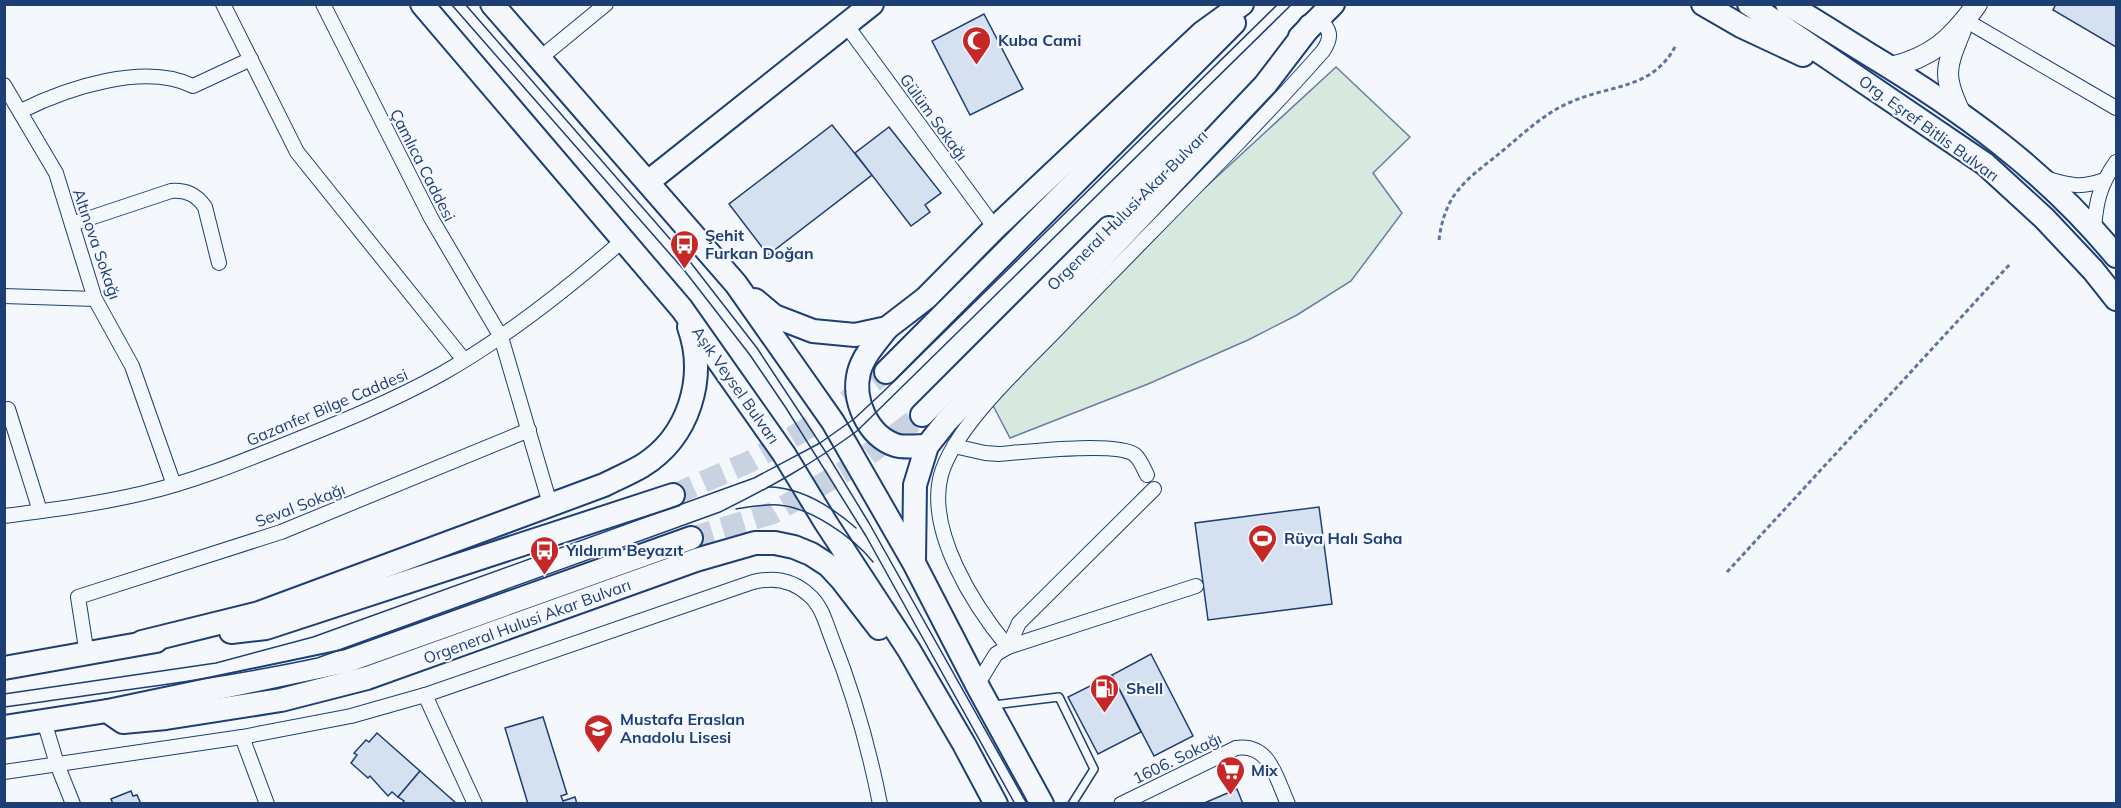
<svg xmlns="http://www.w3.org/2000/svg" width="2121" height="808" font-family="Mulish,sans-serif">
	<rect width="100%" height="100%" fill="#f4f7fb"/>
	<!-- green -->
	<path fill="#d7e8df" stroke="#687fa3" stroke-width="1.5" d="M1336,67L1410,137L1373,173L1402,213L1351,281L1297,315L1248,340L1148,384L1010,438L987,394L1169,221Z"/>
	<!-- building -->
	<g fill="#d5e0f0" stroke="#1d3f73" stroke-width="1.5">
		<path d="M2056,4H2116V47L2053,10Z"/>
		<path d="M984,14L1023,89L970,115L932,41Z"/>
		<path d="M832,125L872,175L768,255L729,204Z"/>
		<path d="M889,127L941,193L925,205L930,212L911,226L855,153Z"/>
		<path d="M1319,507L1332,604L1208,620L1195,523Z"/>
		<path d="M1151,654L1193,736L1154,756L1112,675Z"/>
		<path d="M1112,675L1141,732L1098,754L1068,697Z"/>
		<path d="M543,717L567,794L561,796L563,801L575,797L577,804H528L505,728Z"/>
		<path d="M377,733L420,771L398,797L392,792L388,796L370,776L368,778L351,763L357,755L354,753L366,740L369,742Z"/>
		<path d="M420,771L457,804H402L404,801L398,797Z"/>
		<path d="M1237,789L1243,804H1202Z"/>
		<path d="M131,791L133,796L137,795L141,804H113L111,799Z"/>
	</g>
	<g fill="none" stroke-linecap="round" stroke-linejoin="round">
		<!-- primary-tunnel -->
		<g stroke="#c9d2e0" stroke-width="22" stroke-dasharray="22 11" stroke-linecap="butt">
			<path d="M673,495L749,462L820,421L886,372"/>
			<path d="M691,538L773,513L850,468L922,415"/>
		</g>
		<defs>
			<path id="lane" d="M994,705L1059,697L1094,769L1072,804"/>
			<g id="street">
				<path d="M223,4L297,152L464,360"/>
				<path d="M323,4L431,218L501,337L550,504"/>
				<path d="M1965,20L2116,108"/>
				<path d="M847,26L995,228"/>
				<path d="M539,59L606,4"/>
				<path d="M4,85L56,173L95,299L132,366L174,485"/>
				<path d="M21,111C67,88 145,62 193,86L251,59"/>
				<path d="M2048,179C2072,186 2081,188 2104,180"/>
				<path d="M72,224L171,191C186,190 196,194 205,207L219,263"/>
				<path d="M2094,229C2096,201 2100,185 2116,162"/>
				<path d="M4,296L95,299"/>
				<path d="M8,409L40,511"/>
				<path d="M954,446L985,453L999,454C1024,452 1118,441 1135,455C1140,459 1144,469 1147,475"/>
				<path d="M4,516C51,510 98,504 144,493C191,482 236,464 281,446C336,424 391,402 443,373C508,336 566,290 622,241"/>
				<path d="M1196,586L1008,647C974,606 926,531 941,475C955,425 1026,362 1062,324C1149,233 1240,145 1323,51C1333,36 1330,30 1319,18"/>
				<path d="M87,655L78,597L281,532L529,430"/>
				<path d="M977,685L996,654L1008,647L1019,623L1154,489"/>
				<path d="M425,695L475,804"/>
				<path d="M44,721L57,764L73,804"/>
				<path d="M242,737L267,804"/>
				<path d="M4,772L242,737L351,716L425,695L753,582C773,577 793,580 809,595C822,606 826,624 832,639C853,692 869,748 880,804"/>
				<path d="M1121,804L1236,748C1270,743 1276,778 1288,804"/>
			</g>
			<g id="secondary">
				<path d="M1891,67C1932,57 1952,39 1977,4"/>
				<path d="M1960,112C1942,75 1946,67 1961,30"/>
			</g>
			<g id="primary">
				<path d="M422,4L682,309L784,454L826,523L909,650L964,744L996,804"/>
				<path d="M492,4L736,284L833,422L914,563L977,685L1042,804"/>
				<path d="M1703,4L1741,26L1803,55"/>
				<path d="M1749,4L1985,164L2044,218L2093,270L2116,299"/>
				<path d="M1787,4C1813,19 1839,36 1865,52C1961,110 2044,169 2116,256"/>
				<path d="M1300,37L1333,4"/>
				<path d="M648,182L872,4"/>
				<path d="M755,300L774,316L813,331L855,335L887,328L926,298L995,228L1202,33L1242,4"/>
				<path d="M887,328C877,341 863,356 859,372C852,399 867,435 895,445C903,448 918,446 927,446"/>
				<path d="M886,372L1234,23"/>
				<path d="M922,415L1109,228"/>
				<path d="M914,561L915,485L927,446L946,422L1265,85L1310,26"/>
				<path d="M231,632L266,628L673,495"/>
				<path d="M142,642L259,613L604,485C616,479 630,473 642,466C689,437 707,378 689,327"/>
				<path d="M4,668L156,641"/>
				<path d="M108,711L347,661L691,538"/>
				<path d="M4,727L107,711L123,722L166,718L281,700L367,678L696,560L755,543H775L794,547L811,554L828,565L842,580L879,628"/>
			</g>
		</defs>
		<!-- lane casing -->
		<use href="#lane" stroke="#1d3f73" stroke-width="10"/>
		<!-- street casing -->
		<use href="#street" stroke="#1d3f73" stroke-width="16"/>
		<!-- secondary casing -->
		<use href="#secondary" stroke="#1d3f73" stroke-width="22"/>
		<!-- primary casing -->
		<use href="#primary" stroke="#1d3f73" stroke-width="26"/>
		<!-- path -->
		<g stroke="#5e769c" stroke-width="3" stroke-dasharray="4.5 3" stroke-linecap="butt">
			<path d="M1439,240C1441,224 1445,210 1453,197C1465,179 1484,166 1500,153C1523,134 1544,113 1571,102C1611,84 1653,90 1676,45"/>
			<path d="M1727,572L2010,264"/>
		</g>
		<!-- lane -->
		<use href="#lane" stroke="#f4f7fb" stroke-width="7"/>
		<!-- street -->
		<use href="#street" stroke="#f4f7fb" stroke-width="14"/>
		<!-- secondary -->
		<use href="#secondary" stroke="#f4f7fb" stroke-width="20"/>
		<!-- primary -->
		<use href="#primary" stroke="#f4f7fb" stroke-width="22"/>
		<!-- tram -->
		<g stroke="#1d3f73" stroke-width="1.5">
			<path d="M451,4L684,270L750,355L786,408L866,536L1015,804"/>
			<path d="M465,4L691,263L757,348L827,454L869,523L1027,804"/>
			<path d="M768,487C800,487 832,507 856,528"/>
			<path d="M736,509C749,507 764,504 778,505C810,507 853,537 873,562"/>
			<path d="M4,694L216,663L313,637L754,478L820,443L854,419L884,391L1278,4"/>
			<path d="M4,707C109,692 214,680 317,658L720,512C771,487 812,464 857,431L1292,4"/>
		</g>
	</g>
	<!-- icons -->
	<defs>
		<symbol id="mosque-pin" viewBox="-11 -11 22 30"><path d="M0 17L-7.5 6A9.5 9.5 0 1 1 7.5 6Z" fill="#c62828" stroke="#f4f7fb"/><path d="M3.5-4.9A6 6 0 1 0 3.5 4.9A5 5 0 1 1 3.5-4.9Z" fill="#fff"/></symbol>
		<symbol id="bus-pin" viewBox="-11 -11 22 30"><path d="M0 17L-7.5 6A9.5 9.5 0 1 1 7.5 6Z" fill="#c62828" stroke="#f4f7fb"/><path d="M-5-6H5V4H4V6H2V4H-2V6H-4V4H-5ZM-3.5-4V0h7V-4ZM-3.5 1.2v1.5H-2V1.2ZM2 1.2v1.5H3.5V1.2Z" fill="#fff"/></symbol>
		<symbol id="stadium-pin" viewBox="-11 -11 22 30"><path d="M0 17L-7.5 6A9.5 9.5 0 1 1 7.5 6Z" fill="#c62828" stroke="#f4f7fb"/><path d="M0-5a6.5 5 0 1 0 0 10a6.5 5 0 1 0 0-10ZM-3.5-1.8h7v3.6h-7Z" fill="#fff"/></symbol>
		<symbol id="fuel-pin" viewBox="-11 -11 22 30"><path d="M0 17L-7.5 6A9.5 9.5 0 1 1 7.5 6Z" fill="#c62828" stroke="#f4f7fb"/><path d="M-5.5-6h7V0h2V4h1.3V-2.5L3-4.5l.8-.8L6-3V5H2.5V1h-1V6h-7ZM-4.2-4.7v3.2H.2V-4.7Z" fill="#fff"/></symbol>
		<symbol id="school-pin" viewBox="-11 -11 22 30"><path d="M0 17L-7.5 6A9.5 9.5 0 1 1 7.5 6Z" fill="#c62828" stroke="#f4f7fb"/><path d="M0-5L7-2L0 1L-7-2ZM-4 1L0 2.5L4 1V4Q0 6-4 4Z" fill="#fff"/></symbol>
		<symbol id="supermarket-pin" viewBox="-11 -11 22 30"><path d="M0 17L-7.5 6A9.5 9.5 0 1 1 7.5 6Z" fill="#c62828" stroke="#f4f7fb"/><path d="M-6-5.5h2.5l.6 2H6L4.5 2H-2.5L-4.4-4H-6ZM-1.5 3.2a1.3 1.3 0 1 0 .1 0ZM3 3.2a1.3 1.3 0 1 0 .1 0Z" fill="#fff"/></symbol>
	</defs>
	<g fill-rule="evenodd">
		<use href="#mosque-pin" x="960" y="24" width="33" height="45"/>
		<use href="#bus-pin" x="668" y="228" width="33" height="45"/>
		<use href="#stadium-pin" x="1246" y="522" width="33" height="45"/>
		<use href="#bus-pin" x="528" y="534" width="33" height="45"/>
		<use href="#fuel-pin" x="1088" y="672" width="33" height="45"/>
		<use href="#school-pin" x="582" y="712" width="33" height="45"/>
		<use href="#supermarket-pin" x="1214" y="754" width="33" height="45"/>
	</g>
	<g text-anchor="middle" stroke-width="4.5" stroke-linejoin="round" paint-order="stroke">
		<!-- poi labels -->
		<g font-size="16" font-weight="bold" fill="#1d3f73" stroke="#f4f7fb" text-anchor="start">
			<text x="998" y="46">Kuba Cami</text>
			<text x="705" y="241">Şehit<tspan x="705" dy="18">Furkan Doğan</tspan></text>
			<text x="1284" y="544">Rüya Halı Saha</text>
			<text x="566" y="556">Yıldırım Beyazıt</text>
			<text x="1126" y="694">Shell</text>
			<text x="620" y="725">Mustafa Eraslan<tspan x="620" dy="18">Anadolu Lisesi</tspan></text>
			<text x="1251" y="776">Mix</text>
		</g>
		<!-- street labels -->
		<g font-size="16" fill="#1d3f73" stroke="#f4f7fb">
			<text transform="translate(934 117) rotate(54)" y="6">Gülüm Sokağı</text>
			<text transform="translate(1929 128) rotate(36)" y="6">Org. Eşref Bitlis Bulvarı</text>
			<text transform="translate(423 165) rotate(63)" y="6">Çamlıca Caddesi</text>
			<text transform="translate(1127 210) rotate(-45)" y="6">Orgeneral Hulusi Akar Bulvarı</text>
			<text transform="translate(97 244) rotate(71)" y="6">Altınova Sokağı</text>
			<text transform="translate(736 385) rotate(55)" y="6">Aşık Veysel Bulvarı</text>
			<text transform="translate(327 407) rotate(-23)" y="6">Gazanfer Bilge Caddesi</text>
			<text transform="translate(300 505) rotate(-21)" y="6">Seval Sokağı</text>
			<text transform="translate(527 621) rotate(-20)" y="6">Orgeneral Hulusi Akar Bulvarı</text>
			<text transform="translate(1177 758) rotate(-26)" y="6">1606. Sokağı</text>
		</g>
	</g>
	<!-- border -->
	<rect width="2121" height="808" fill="none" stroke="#1d3f73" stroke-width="12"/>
</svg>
